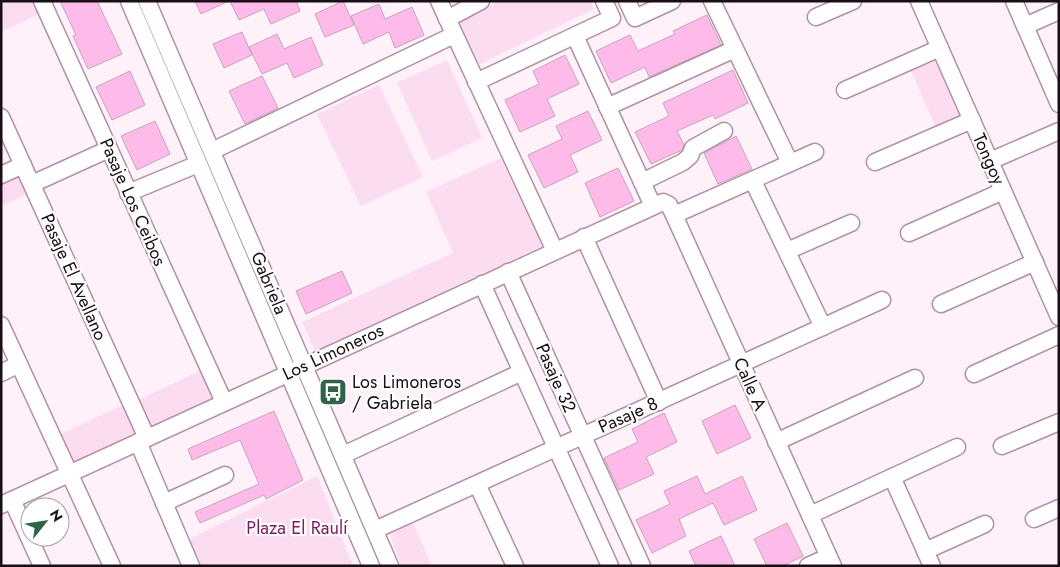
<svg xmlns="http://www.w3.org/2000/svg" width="1060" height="567" font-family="Jost,sans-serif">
	<rect width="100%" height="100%" fill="#fef1fa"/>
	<!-- green -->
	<g fill="#fcdcf1">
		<path d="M1,1H33L39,14L1,32Z"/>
		<path d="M498,1H591L594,9L478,65L457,21Z"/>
		<path d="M447,60L482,138L432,161L397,83Z"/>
		<path d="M936,61L961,117L936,128L911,71Z"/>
		<path d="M379,85L423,177L361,206L317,114Z"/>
		<path d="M501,158L542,246L315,351L302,322L453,253L426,192Z"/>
		<path d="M17,173L27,194L1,206V180Z"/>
		<path d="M202,370L216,400L152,430L138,400Z"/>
		<path d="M125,404L139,434L75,464L61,434Z"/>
		<path d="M317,476L353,566H199L188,540Z"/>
		<path d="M413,523L432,566H401L390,534Z"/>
	</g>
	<!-- building -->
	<g fill="#febae9" stroke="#c5a5ba">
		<path d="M60,1H97L122,54L88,69L73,36L76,35Z"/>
		<path d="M195,1H229L201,14Z"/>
		<path d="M230,1H296L300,11L271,24L264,9L239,20Z"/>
		<path d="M343,1L354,25L325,37L315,14Z"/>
		<path d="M379,4L385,19L412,7L424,35L395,48L389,32L363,44L351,16Z"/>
		<path d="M707,15L721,45L649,77L645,67L611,83L596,51L630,35L638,51L675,34L673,31Z"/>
		<path d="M242,32L252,55L224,68L213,44Z"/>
		<path d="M277,34L284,49L311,37L323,65L294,78L287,63L262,74L249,47Z"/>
		<path d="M565,55L579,84L547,99L555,116L520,132L505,100L539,84L533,71Z"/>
		<path d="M733,70L748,103L715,119L713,115L677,131L684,145L682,150L651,164L635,132L669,116L663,103Z"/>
		<path d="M130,71L145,105L112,120L96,87Z"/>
		<path d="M262,76L278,108L245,124L229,91Z"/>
		<path d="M588,111L602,140L570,155L578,172L544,188L528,155L562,139L556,126Z"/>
		<path d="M155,121L170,154L137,170L121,136Z"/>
		<path d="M736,136L752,169L718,184L704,153Z"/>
		<path d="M618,168L634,201L600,217L585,183Z"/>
		<path d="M342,271L352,293L306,314L296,291Z"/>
		<path d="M735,405L751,438L717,454L702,421Z"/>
		<path d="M274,411L303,480L266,499L264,495L200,523L195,512L259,484L240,440L192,460L188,449Z"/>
		<path d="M664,413L677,442L646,457L654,474L619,490L604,458L638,442L632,429Z"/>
		<path d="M697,476L705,494L742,476L757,510L724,525L713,503L679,519L686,536L652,553L636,520L670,504L664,491Z"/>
		<path d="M787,523L803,556L783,566H767L754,539Z"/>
		<path d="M721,536L735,566H696L689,551Z"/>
	</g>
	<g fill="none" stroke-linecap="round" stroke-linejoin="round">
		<defs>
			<g id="minor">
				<path d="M42,1L224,402"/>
				<path d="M129,1L371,566"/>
				<path d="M147,1L390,566"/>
				<path d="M439,1L555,251"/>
				<path d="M627,1L635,18L672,1"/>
				<path d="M712,1L790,163"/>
				<path d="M919,1L1059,317"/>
				<path d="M1014,1L1059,104"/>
				<path d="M816,17L853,1"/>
				<path d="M447,19L481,1"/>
				<path d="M1025,26L1059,11"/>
				<path d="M575,36L653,206"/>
				<path d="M476,82L612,18L604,1"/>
				<path d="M845,90L940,48"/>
				<path d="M607,107L735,49"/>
				<path d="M1,117L147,438"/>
				<path d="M212,151L454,35"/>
				<path d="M990,161L1059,131"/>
				<path d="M875,162L972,120"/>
				<path d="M1,175L23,165"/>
				<path d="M753,181L823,327"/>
				<path d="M642,182L683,162L690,156L693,148L724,131"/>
				<path d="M32,184L109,149"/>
				<path d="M128,193L198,164"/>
				<path d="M674,215L815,152"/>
				<path d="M909,233L1003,191"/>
				<path d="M584,237L659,402"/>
				<path d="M787,251L851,223"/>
				<path d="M508,272L642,566"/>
				<path d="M482,284L610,566"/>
				<path d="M941,304L1035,262"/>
				<path d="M1,325L112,566"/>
				<path d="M1,373L19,364"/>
				<path d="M974,374L1059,335"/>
				<path d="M138,442L191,566"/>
				<path d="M776,442L915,378"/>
				<path d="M1002,446L1059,422"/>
				<path d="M343,455L522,372"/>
				<path d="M892,477L932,566"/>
				<path d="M477,484L515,566"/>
				<path d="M12,500L42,566"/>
				<path d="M164,503L225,475"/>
				<path d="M1,505L663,202L669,205L674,215L833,566"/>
				<path d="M810,515L957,447"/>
				<path d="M1034,519L1059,508"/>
				<path d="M375,530L882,300"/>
				<path d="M925,551L985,524"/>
				<path d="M808,566L828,557"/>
			</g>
		</defs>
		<!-- minor casing -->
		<use href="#minor" stroke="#b191a6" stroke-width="19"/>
		<!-- minor -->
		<use href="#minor" stroke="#fff" stroke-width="16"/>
	</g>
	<!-- icons -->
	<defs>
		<symbol id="bus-square" viewBox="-11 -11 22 22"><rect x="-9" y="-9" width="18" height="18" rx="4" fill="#306348" stroke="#fff"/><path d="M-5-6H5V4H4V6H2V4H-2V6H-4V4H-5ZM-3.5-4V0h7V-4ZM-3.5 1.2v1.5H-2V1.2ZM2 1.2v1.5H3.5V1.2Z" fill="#fff"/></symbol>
	</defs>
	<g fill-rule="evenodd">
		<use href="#bus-square" x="317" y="376" width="32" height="32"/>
	</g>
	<g text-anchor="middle" stroke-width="4.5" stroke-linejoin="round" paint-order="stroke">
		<!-- street labels -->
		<g font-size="18" fill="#1a0f16" stroke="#fff">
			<text transform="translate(989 159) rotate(66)" y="6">Tongoy</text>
			<text transform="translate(133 202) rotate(66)" y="6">Pasaje Los Ceibos</text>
			<text transform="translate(74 277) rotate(66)" y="6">Pasaje El Avellano</text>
			<text transform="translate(269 283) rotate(67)" y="6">Gabriela</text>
			<text transform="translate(333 352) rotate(-25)" y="6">Los Limoneros</text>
			<text transform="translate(556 378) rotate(66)" y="6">Pasaje 32</text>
			<text transform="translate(750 384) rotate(66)" y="6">Calle A</text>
			<text transform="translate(628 415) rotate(-24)" y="6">Pasaje 8</text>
		</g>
		<!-- poi labels -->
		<g font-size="18" fill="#1a0f16" stroke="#fff" text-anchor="start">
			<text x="352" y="388">Los Limoneros<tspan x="352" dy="21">/ Gabriela</tspan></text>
		</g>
		<!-- park labels -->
		<g font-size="18" fill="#791864" stroke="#fff">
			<text x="297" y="534">Plaza El Raulí</text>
		</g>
	</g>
	<!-- border -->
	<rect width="1060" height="567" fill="none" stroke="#1a0f16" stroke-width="5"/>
	<!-- north arrow -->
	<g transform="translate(45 522) rotate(60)"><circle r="24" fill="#ffffff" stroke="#a39fa2"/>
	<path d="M0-4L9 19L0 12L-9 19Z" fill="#306348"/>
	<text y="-8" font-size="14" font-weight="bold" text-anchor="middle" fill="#1a0f16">N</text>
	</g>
</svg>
